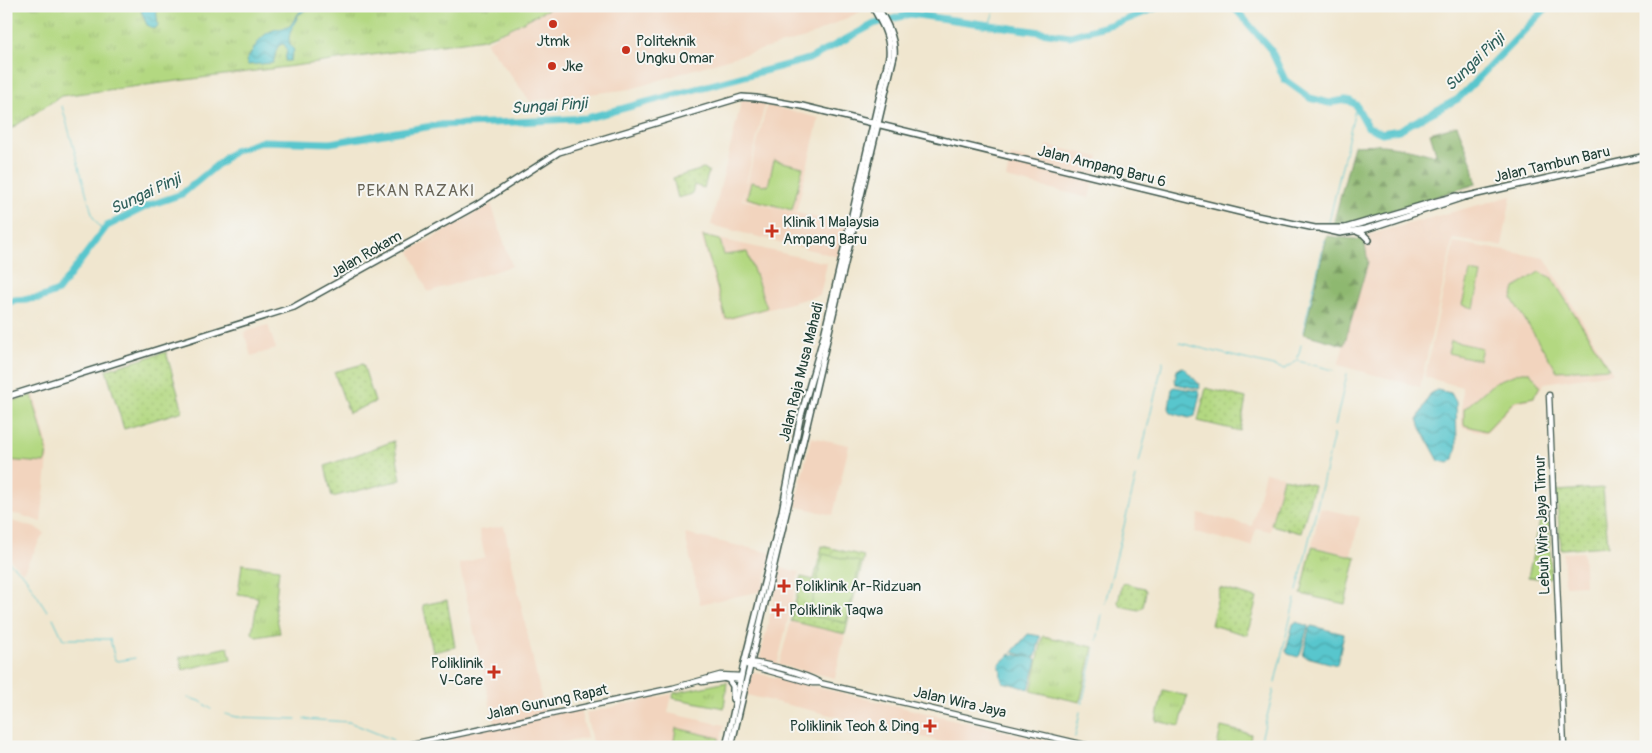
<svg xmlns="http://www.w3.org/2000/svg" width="1652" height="753" font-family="Pangolin,sans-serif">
	<defs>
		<pattern id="grass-tufts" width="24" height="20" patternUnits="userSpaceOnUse" patternTransform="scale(1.25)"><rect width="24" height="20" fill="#b3d881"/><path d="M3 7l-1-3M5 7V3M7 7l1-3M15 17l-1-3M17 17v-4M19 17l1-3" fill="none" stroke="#9aba70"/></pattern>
		<pattern id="forest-firs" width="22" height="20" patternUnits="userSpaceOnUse" patternTransform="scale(1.25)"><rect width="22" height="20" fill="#8eb86f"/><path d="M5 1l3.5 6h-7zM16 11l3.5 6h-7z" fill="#73975c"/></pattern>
		<pattern id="park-dots" width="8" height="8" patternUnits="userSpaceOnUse" patternTransform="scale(1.25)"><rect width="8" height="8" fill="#b3d881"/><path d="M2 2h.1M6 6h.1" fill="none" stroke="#9aba70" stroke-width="1.8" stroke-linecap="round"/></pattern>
		<pattern id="water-waves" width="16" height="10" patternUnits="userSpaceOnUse" patternTransform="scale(1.25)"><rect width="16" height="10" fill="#59c6cd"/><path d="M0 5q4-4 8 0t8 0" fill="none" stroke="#49a2a7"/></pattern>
	</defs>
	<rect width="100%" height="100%" fill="#f6f6f2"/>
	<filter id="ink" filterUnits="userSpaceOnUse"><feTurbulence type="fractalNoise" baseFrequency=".02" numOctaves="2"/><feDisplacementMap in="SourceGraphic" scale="10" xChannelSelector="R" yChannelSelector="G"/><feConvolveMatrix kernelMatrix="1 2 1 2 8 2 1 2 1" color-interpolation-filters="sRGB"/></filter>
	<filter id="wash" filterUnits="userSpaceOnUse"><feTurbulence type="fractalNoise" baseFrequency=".0096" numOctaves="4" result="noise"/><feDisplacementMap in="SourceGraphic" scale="20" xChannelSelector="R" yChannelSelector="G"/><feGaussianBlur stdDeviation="1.12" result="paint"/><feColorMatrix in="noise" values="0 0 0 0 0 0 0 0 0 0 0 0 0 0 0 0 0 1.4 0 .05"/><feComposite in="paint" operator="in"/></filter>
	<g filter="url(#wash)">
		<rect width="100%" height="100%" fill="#f0e6cf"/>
		<!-- built -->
		<g fill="#f2d4be">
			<path d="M554,6H867L868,8L805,38L727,59L631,89L530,101L486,42L507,30Z"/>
			<path d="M742,99L765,104L742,200L847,225L839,257L711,225Z"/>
			<path d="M767,105L819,118L796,212L743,199Z"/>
			<path d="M1047,145L1099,157L1089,198L1006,178L1011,156L1042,163Z"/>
			<path d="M1511,196L1502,246L1453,239L1420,387L1338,365L1368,262L1364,236Z"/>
			<path d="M491,204L512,266L428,292L410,251Z"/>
			<path d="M701,235L827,263L820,295L725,321Z"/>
			<path d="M1454,242L1545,258L1613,373L1544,383L1534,398L1514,403L1486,433L1462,427V387L1425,377Z"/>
			<path d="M268,325L276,349L251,356L244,332Z"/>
			<path d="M34,393L49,450L41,522L21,515L6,513V401Z"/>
			<path d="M811,437L849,445L833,515L795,506Z"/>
			<path d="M1265,472L1283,476L1270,531L1256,528L1251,546L1195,532L1199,513L1252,526Z"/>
			<path d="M1320,508L1360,517L1351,555L1312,546Z"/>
			<path d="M8,520L36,528L44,533L23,572L6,556V524Z"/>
			<path d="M504,526L545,715L580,708L587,738L542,747H452L450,736L495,726L459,564L485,557L479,530Z"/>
			<path d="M685,534L772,553L762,591L700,604Z"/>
			<path d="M1583,552L1585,585L1565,586L1563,553Z"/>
			<path d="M781,568L799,572L777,666L759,662Z"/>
			<path d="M791,621L845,634L835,678L779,665Z"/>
			<path d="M752,672L1071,747H963L747,695Z"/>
			<path d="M672,694L668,713L724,725L719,747H593L586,713Z"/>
		</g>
		<!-- grass -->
		<g fill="url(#grass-tufts)" stroke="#698a5a">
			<path d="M6,6H554L507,30L483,39L317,63L61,96L6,132Z"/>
			<path d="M1549,519L1551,577L1544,579L1528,577L1540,521Z"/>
			<path d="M1312,547L1356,557L1345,604L1301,594Z"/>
			<path d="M242,564L279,569L275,608L280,633L256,637L252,633L258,597L238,594Z"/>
			<path d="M1043,636L1093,647L1080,702L1031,691Z"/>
			<path d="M228,647L231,659L182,670L180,657Z"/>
			<path d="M727,682L724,708L673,698L674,693Z"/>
			<path d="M1163,690L1187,696L1180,726L1156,721Z"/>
			<path d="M1221,727L1251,734L1249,747H1217Z"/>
		</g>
		<!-- forest -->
		<g fill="url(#forest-firs)" stroke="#567a52">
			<path d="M1457,125L1473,166L1476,184L1355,222L1333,225L1354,145C1384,143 1403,147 1432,155L1436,153L1430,133Z"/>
			<path d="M1327,236L1364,240L1368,262L1344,345L1304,334Z"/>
		</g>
		<!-- park -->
		<g fill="url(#park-dots)" stroke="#698a5a">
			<path d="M703,169L709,171L704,188L694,185L692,194L678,198L673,178Z"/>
			<path d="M166,352L183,411L124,429L106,370Z"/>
			<path d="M363,364L375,402L349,413L334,372Z"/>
			<path d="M1206,388L1246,398L1240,431L1198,421Z"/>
			<path d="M394,441L401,480L332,497L325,466Z"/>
			<path d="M1283,478L1314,485L1301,533L1271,525Z"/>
			<path d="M1603,488L1608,546L1561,549L1556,491Z"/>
			<path d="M822,546L864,556L845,634L791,621L801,577L814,580Z"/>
			<path d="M1124,583L1144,588L1146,591L1143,607L1139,610L1120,606L1118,602L1122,584Z"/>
			<path d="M1220,588L1257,598L1247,635L1211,625Z"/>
			<path d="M447,600L455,647L433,652L423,605Z"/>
		</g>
		<!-- pitch -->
		<g fill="#b3d881" stroke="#698a5a">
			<path d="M774,160L803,167L792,210L747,198L751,182L768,186Z"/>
			<path d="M703,236L720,240L724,255L747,252L767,308L726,319Z"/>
			<path d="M1470,272L1481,274L1474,308L1462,305Z"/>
			<path d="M1539,272L1551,277L1609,368L1557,371L1512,299L1515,288Z"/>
			<path d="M1451,341L1482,348L1479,360L1448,353Z"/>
			<path d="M1521,372H1530L1540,386L1534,397L1514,401L1486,431L1464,425V409L1495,382Z"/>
			<path d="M32,395L47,450L45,463L6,460V403Z"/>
			<path d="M823,554L860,562L846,623L809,615Z"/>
			<path d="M676,728L719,738L718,747H673Z"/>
		</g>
		<!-- water -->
		<g fill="url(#water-waves)" stroke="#3c8280">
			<path d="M147,6L156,7L158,26L154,29L147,25L141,11Z"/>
			<path d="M312,6L298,15C295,27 282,38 294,50L290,61H285C285,54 289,51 284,44C275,44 276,55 273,63L248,65L246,61C253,51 258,37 271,31C277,28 284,29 290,26C297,17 298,8 312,6Z"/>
			<path d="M1182,367L1184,368L1199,384L1200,388L1199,389L1176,384L1175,379L1177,370Z"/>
			<path d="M1174,387L1198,391L1200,393L1195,416L1189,418L1171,413L1169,408L1172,389Z"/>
			<path d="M1437,390L1451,393L1456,402L1457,446L1454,459L1449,463L1439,461L1421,428L1418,419L1430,394Z"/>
			<path d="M1296,622L1308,626L1300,655L1298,657L1288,654L1286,651L1293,624Z"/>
			<path d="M1312,626L1344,634L1337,665L1303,656L1309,628Z"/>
			<path d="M1028,634L1040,636V638L1036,656L1033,657L1037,660L1029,689L1003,682C999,677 1002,674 1000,668L999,669V664L1010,654L1030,657L1012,652Z"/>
		</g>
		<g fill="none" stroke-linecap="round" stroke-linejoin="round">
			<!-- stream -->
			<g stroke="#59c6cd" stroke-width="1">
				<path d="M989,25L996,6"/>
				<path d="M62,106L93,217L103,232"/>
				<path d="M1329,222L1356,105"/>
				<path d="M1303,332L1325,239"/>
				<path d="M1180,343L1285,369L1297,361L1301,345"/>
				<path d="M1298,361L1333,370"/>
				<path d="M1335,426L1347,374"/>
				<path d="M1139,463L1163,361"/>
				<path d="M6,560L24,575L47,611"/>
				<path d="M1297,591L1334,434"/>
				<path d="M1105,603L1136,477"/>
				<path d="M53,618L63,639H110L115,660L118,661L135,658"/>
				<path d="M1097,640L1102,614"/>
				<path d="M1275,682L1295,599"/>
				<path d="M188,698L200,701L211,709"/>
				<path d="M1082,703L1095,648"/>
				<path d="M225,714L237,717L296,719"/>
				<path d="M304,719L349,722L393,740"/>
				<path d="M1075,737L1080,712"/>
				<path d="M1259,747L1274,690"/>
			</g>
			<!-- river -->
			<g stroke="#59c6cd" stroke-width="7">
				<path d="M1233,6L1271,50L1285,80L1310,98L1329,103L1345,100L1350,101L1356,105L1368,127L1382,133L1399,130L1458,99L1548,6"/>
				<path d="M6,304L14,300L40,298L58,291L107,226L147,206L182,194L234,151L263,141L330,143L438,125L517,122L587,118L809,59L874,24L910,14L1070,36L1123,21L1160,6"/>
			</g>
		</g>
	</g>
	<g filter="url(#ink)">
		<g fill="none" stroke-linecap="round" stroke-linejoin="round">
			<defs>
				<g id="tertiary">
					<path d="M1549,395L1564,747"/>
					<path d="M748,662C765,663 805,674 819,682"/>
					<path d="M747,665L812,683H820L1094,747"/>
					<path d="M702,682L728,678L740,680"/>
					<path d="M398,747L673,688L720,675L741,676"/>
				</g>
				<g id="secondary">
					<path d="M1322,229L1340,233L1366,229L1464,197L1646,156"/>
					<path d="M1358,232L1363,234L1369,240"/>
					<path d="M6,397L294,307L477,205L559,152L742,97L756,98L802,106L1252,215L1315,228H1345L1437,201L1456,196L1464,197"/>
					<path d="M723,678L729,680L733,686V699"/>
					<path d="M726,747L744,663L782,511L800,419L824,335L889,56C891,38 881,21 872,6"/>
					<path d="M731,747L894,56C896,39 886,21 877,6"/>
				</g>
			</defs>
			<!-- tertiary casing -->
			<use href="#tertiary" stroke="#3e564b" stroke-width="7"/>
			<!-- secondary casing -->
			<use href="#secondary" stroke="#3e564b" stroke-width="8"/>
			<!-- tertiary -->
			<use href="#tertiary" stroke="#fff" stroke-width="4.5"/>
			<!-- secondary -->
			<use href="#secondary" stroke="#fff" stroke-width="5"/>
		</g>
	</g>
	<!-- markers -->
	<g fill="#c8321e" stroke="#f6f6f2" stroke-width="2">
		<circle cx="553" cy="24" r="5"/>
		<circle cx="626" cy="50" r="5"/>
		<circle cx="552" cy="66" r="5"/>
		<path d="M769.5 223.5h5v5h5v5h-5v5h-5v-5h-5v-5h5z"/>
		<path d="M781.5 578.5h5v5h5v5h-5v5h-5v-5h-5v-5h5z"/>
		<path d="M775.5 602.5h5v5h5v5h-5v5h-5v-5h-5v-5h5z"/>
		<path d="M491.5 664.5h5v5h5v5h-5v5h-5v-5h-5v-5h5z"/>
		<path d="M927.5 718.5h5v5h5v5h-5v5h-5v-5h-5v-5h5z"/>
	</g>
	<g text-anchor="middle" stroke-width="4" stroke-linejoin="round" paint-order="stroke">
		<!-- poi labels -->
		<g font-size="15" fill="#1f3d34" stroke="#f6f6f2" text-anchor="start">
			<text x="553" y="46" text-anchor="middle">Jtmk</text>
			<text x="636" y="46">Politeknik<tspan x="636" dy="17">Ungku Omar</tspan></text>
			<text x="562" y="71">Jke</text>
			<text x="783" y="227">Klinik 1 Malaysia<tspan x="783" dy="17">Ampang Baru</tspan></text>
			<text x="795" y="591">Poliklinik Ar-Ridzuan</text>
			<text x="789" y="615">Poliklinik Taqwa</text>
			<text x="483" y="668" text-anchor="end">Poliklinik<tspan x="483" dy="17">V-Care</tspan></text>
			<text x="919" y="731" text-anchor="end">Poliklinik Teoh &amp; Ding</text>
		</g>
		<!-- street labels -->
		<g font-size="15" fill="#1f3d34" stroke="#f6f6f2">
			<text transform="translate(1552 164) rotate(-13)" y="5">Jalan Tambun Baru</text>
			<text transform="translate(1102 166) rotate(14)" y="5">Jalan Ampang Baru 6</text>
			<text transform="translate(366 254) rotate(-30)" y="5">Jalan Rokam</text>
			<text transform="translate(801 372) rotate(-76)" y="5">Jalan Raja Musa Mahadi</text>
			<text transform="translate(1542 525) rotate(-92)" y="5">Lebuh Wira Jaya Timur</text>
			<text transform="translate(547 702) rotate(-12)" y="5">Jalan Gunung Rapat</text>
			<text transform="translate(960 702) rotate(13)" y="5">Jalan Wira Jaya</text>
		</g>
		<!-- water labels -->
		<g font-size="16" font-style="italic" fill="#2e5f5a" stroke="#f6f6f2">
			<text transform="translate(1474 61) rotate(-44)" y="6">Sungai Pinji</text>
			<text transform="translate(549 105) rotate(-4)" y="6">Sungai Pinji</text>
			<text transform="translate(145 193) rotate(-25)" y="6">Sungai Pinji</text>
		</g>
		<!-- neighbourhood labels -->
		<g font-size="16" letter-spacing="1" fill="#696558" stroke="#f6f6f2">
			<text x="416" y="196">PEKAN RAZAKI</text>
		</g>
	</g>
	<!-- margin -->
	<rect width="1652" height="753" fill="none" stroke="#f6f6f2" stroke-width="25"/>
</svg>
